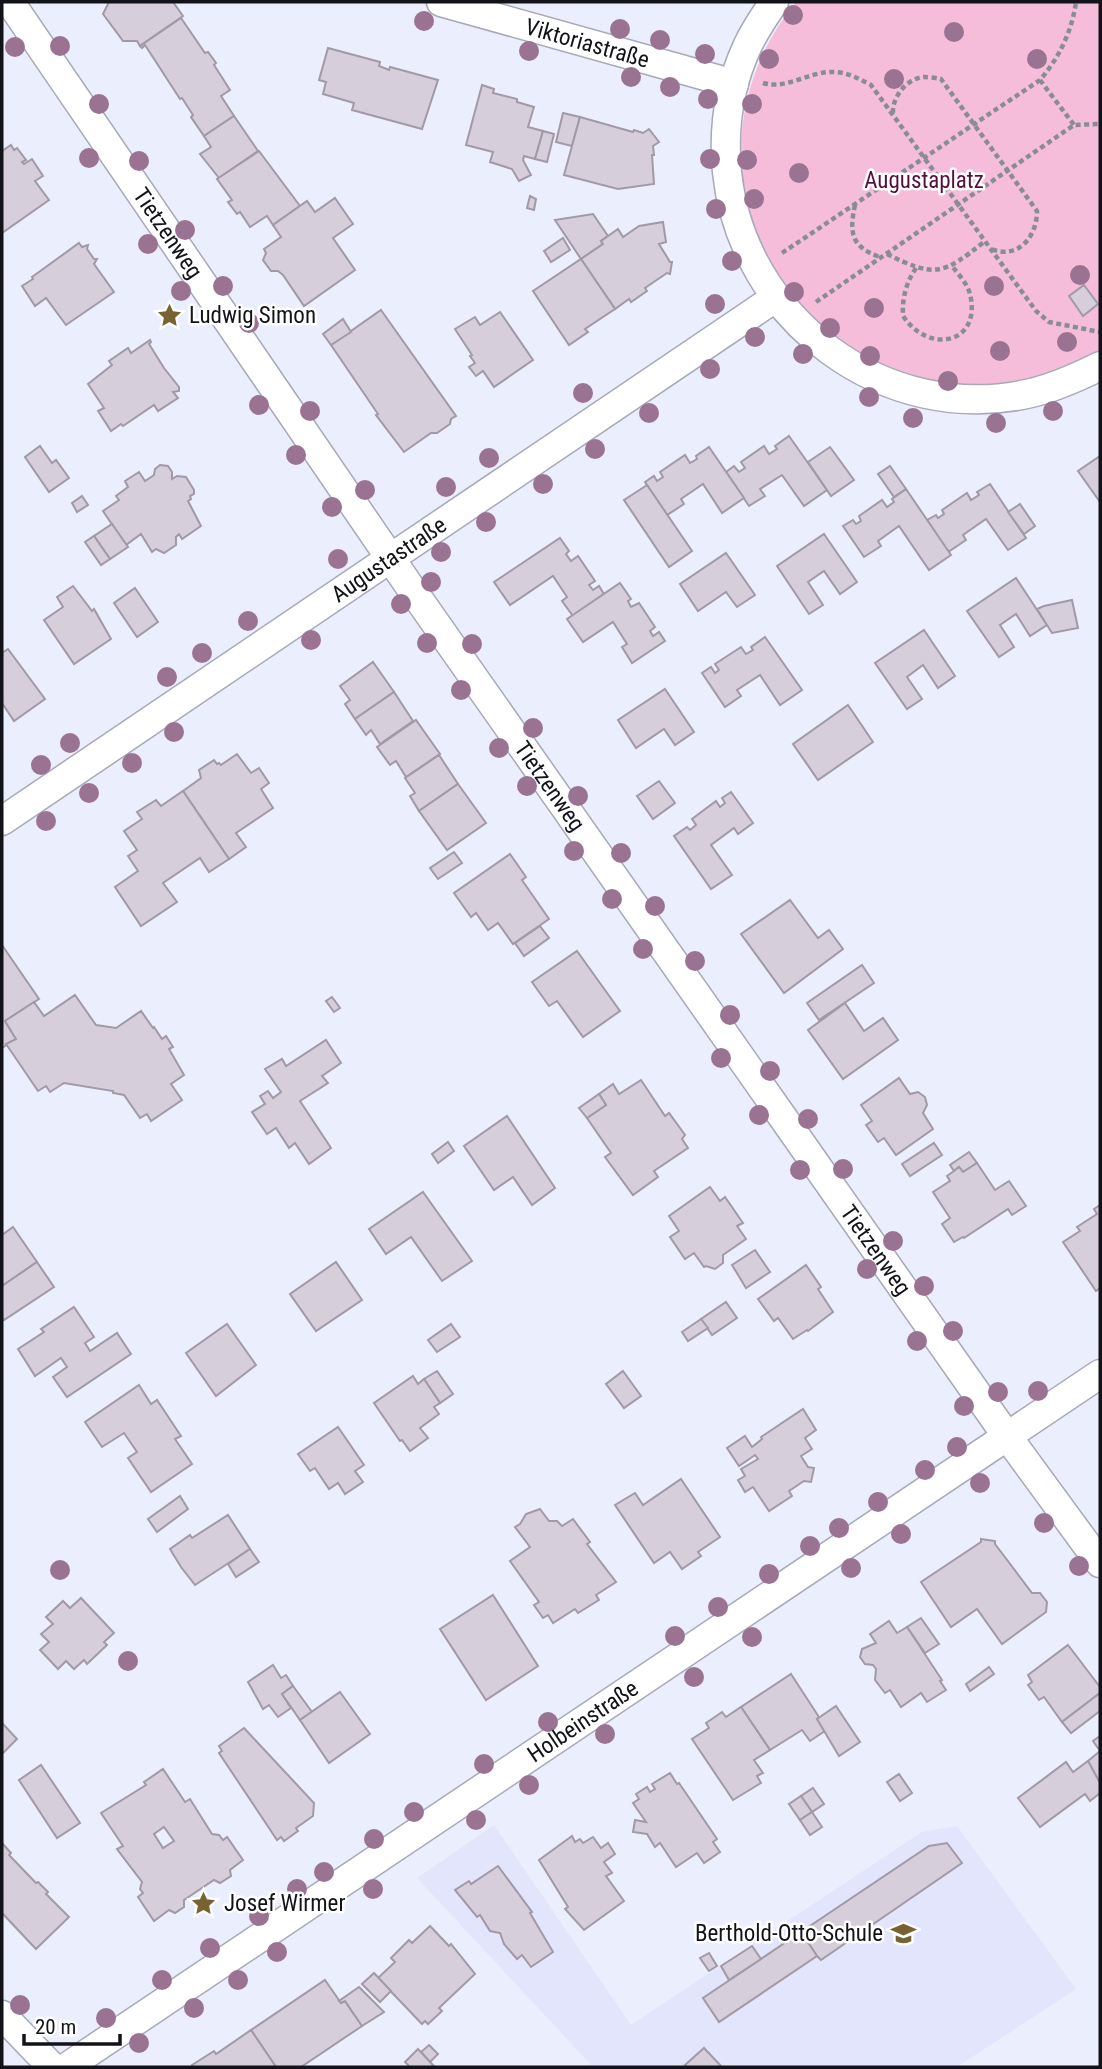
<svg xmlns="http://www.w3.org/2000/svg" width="1102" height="2069" font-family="'Roboto Condensed',sans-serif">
	<rect width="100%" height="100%" fill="#ebeefd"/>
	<!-- built -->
	<path fill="#e2e5fc" d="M494,1825L631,2025L922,1832L957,1826L1076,1989L957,2067H593L417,1878Z"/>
	<!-- green -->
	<path fill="#f5bdd9" d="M796,2H1100V353C1076,366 1033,384 1006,386C995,387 984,386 974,386C962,385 949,387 937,384C760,346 679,145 796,2Z"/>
	<!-- building -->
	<g fill="#d7cedc" stroke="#a299a7" stroke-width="2" fill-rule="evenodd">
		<path d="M109,2H173L183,16L140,46L137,41H123L103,14Z"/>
		<path d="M181,18L205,53L208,52L216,63L214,65L230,90L221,96L234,116L204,136L191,117L193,115L182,98L180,99L145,45L142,48L140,46Z"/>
		<path d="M328,48L380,62L379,66L389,70L390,67L438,80L422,129L352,110L354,103L323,94L326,82L319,80Z"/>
		<path d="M482,85L494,89L493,93L517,99V102L534,107L528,127L543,131L535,159L524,156L523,160L531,175L519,181L512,169L490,162L493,152L466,145Z"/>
		<path d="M563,113L580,117L572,146L556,142Z"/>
		<path d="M234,116L258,151L219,178L200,154L211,147L204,136Z"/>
		<path d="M580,117L633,132L634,130L643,133L649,129L659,142L653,146L654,155H652L654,184L618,189L564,175Z"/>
		<path d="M543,131L554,134L547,162L535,159Z"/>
		<path d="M11,145L14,150L17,148L26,160L22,162L24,164L32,159L43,176L35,181L49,200L2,233V151Z"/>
		<path d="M259,151L300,206L273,225L267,216L250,227L240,212L237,214L228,202L232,200L217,179Z"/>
		<path d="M530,196L536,199L534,210L527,208Z"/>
		<path d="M335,198L353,224L333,238L355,270L304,306L283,275L278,271H271L263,260L266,253L264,249L281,237L273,225L307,201L315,212Z"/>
		<path d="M593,214L608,236L601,241L603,244L581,259L555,220Z"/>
		<path d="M663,222L666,242L659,244L670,262H672L670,274L667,273L645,288L647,291L631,302L629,299L615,309L581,259L603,244L601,241L618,229L623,237L639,226Z"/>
		<path d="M563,238L570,250L551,262L544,251Z"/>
		<path d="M79,243L82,247L88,245L87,249L94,259H97L94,264L114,292L66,325L46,298L35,306L22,286L33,279L32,277Z"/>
		<path d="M581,259L615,309L585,329L588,332L569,345L533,291Z"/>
		<path d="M1084,285L1098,304L1083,316L1069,296Z"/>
		<path d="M381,310L456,416L451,419L450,424L437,433H431L404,452L376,415L378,414L331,345Z"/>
		<path d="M500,312L533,360L494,387L483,371L476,376L469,367L475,363L470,356L472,355L455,329L475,317L480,325Z"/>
		<path d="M343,319L351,332L331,345L323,334Z"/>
		<path d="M150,340L151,342L149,344L164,368L179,387V391L173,392L178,398L158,411L154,405L123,426L121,424L111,431L98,411L104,408L88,384L112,365L109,361L128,348L131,353Z"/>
		<path d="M789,436L827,490L804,506L782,475L760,489L765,496L749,506L726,472L734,466L739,472L745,468L741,462L764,446L769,454L777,449L775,446Z"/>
		<path d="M40,446L52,463L56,460L69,478L49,492L25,457Z"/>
		<path d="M709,447L744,498L722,513L703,484L681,499L684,504L667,515L645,482L654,476L657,481L663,477L660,472L685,455L690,463L697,459L696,456Z"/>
		<path d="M830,447L854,480L831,496L808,462Z"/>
		<path d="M1100,456V502L1078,471Z"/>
		<path d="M160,465L168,466L172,472V479L177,476L186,477L194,490V494L190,496L191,499L188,501L201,526L182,539L179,534L176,537V545L164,553L156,549L152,552L141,534L126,545L103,511L119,500L116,496L128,487L125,481L139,472L145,481L154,475L155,469Z"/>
		<path d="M890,466L906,489L894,497L878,474Z"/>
		<path d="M990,484L1026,538L1008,550L986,519L963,535L966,540L948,552L927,520L936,515L938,518L944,514L942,510L967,493L971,500L979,495L977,492Z"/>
		<path d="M647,485L692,551L669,567L624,500Z"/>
		<path d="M906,489L951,555L929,570L899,526L878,541L881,546L864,557L843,526L853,520L856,524L861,521L859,516L882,500L887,507L894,502L892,499Z"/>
		<path d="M82,496L88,505L77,512L72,503Z"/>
		<path d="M1020,504L1035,526L1024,534L1008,512Z"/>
		<path d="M112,524L128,547L110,559L94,536Z"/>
		<path d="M824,534L857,582L840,594L824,571L808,582L823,605L809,614L777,566Z"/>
		<path d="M94,536L110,559L101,565L85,542Z"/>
		<path d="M560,538L569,551L566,554L571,561L578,556L595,581L589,585L593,590L599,586L604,594L573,616L562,601L567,597L553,576L510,605L494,582Z"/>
		<path d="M726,553L755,595L737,607L726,592L698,611L680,584Z"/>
		<path d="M1016,578L1047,625L1030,636L1016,614L1000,625L1014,647L999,657L967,611Z"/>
		<path d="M620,583L631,599L628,601L631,607L639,603L655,627L650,631L653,636L659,632L665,641L632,663L622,647L627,644L613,622L583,642L567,619Z"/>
		<path d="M73,586L92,611L94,609L111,639L74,664L44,620L63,607L57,597Z"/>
		<path d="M135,588L158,622L137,637L114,603Z"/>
		<path d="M1072,600L1078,628L1052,633L1037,609L1044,606Z"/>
		<path d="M924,630L955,676L938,688L923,665L907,677L922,699L907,709L875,663Z"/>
		<path d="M765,637L802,690L780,705L760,675L737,690L741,696L725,707L702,673L711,667L715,673L719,670L715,664L741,647L746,654L753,650L751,647Z"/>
		<path d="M8,649L45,699L14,721L2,703V653Z"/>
		<path d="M373,662L394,692L355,719L345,704L350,700L340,686Z"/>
		<path d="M665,689L694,732L675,745L664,729L636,748L618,720Z"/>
		<path d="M394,692L413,721L380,744L371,730L366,735L355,719Z"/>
		<path d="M848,705L873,742L818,780L793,744Z"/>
		<path d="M416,720L440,754L406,777L396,761L390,765L377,747Z"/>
		<path d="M237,754L251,773L259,768L269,783L261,789L273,808L236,833L246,847L229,859L183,791L201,778L199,770L214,760L217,764L219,763L221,765Z"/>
		<path d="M439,755L458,784L419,811L410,796L415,793L405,778Z"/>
		<path d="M659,781L675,803L653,819L637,796Z"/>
		<path d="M458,784L486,823L447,850L419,811Z"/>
		<path d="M183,791L229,859L209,872L200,858L163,883L177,902L141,926L115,887L138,871L128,856L137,850L124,831L142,819L137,812L156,800L161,806Z"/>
		<path d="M731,792L753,823L738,834L734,828L711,845L732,875L711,889L674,836L687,827L690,830L696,825L692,819L716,801L720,807L725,803L722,798Z"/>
		<path d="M454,852L462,863L438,879L430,868Z"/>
		<path d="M510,854L526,877L522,880L549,919L513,944L498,923L488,930L476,913L471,917L454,893Z"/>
		<path d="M790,900L818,938L829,930L843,949L784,993L741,934Z"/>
		<path d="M540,926L549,938L524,956L515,943Z"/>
		<path d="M2,945L39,999L5,1021L16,1039L2,1048Z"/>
		<path d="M577,951L620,1011L583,1037L557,1001L549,1006L532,982Z"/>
		<path d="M862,965L874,983L819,1020L807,1003Z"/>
		<path d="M75,995L96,1025L116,1028L141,1011L153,1028L154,1027L162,1039L166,1036L173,1047L169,1049L184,1075L171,1084L182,1100L151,1121L147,1114L140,1118L124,1095L113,1093V1091L64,1083L50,1092L46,1086L38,1091L6,1044L16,1039L5,1021L34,1002L44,1016Z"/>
		<path d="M332,997L340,1008L334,1012L326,1001Z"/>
		<path d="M845,1003L864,1031L883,1018L898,1040L843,1079L808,1030Z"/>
		<path d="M326,1040L341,1063L322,1076L328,1083L300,1101L331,1148L309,1164L295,1143L289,1148L276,1128L267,1134L252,1112L265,1104L260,1096L268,1091L273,1098L281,1092L265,1069L282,1059L286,1066Z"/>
		<path d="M899,1078L910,1094L918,1092L925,1097L927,1105L923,1113L933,1129L896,1155L884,1138L878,1142L866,1125L872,1121L861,1105Z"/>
		<path d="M641,1080L665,1116L669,1113L685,1135L682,1139L688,1148L654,1171L658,1177L633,1195L605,1157L611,1153L587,1118L606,1105L599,1094L613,1084L619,1094Z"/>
		<path d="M599,1094L606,1105L587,1118L579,1108Z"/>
		<path d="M507,1116L555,1188L532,1205L513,1177L494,1190L464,1146Z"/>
		<path d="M448,1142L454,1151L438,1163L432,1154Z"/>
		<path d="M934,1143L942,1155L910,1176L902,1164Z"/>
		<path d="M969,1152L977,1163L963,1172L959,1167L954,1171L950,1165Z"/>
		<path d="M977,1163L995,1190L1009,1181L1026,1206L1012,1215L1008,1209L964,1238L963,1237L954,1242L942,1224L950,1218L933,1192L950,1181L947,1176L954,1171L959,1167L963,1172Z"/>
		<path d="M710,1187L720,1201L725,1197L743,1223L737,1226L746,1239L723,1255V1263L715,1269L706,1266L704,1267L694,1253L685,1259L670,1237L679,1231L669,1216Z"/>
		<path d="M423,1192L472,1261L442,1281L411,1237L386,1254L369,1229Z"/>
		<path d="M1100,1205V1288L1096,1291L1063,1242L1080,1231L1077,1227L1097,1214L1094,1209Z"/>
		<path d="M13,1227L37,1262L2,1286V1235Z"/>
		<path d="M755,1250L770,1272L746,1288L732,1265Z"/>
		<path d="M37,1262L54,1287L4,1320L2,1317V1286Z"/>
		<path d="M336,1262L362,1300L316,1331L290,1294Z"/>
		<path d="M806,1265L821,1287L818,1289L833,1312L808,1331L807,1330L793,1339L778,1318L774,1321L758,1299Z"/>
		<path d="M726,1302L737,1318L712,1335L701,1319Z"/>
		<path d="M74,1307L94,1337L85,1343L90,1351L117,1333L131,1354L67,1397L53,1377L67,1367L61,1358L35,1376L18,1349L44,1332L41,1329Z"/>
		<path d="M701,1319L708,1328L688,1341L682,1332Z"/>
		<path d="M227,1324L256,1365L216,1396L186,1353Z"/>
		<path d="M451,1324L460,1337L437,1352L428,1340Z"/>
		<path d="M437,1371L453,1394L440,1403L424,1379Z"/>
		<path d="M623,1371L641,1396L624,1408L606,1384Z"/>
		<path d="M413,1376L418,1384L424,1379L440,1403L434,1407L439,1414L420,1428L428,1438L410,1451L402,1440L400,1441L374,1403Z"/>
		<path d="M139,1385L151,1404L157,1400L181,1436L175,1439L192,1464L151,1492L128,1458L137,1452L124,1433L102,1447L85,1422Z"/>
		<path d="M803,1409L816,1430L805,1438L812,1449L801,1456L808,1467L814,1468L811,1482L804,1481L789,1491L792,1496L769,1511L753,1487L745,1492L738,1480L745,1476L741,1469L758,1459L755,1455L739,1466L727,1448L745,1436L752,1447L762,1439L761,1437Z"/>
		<path d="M338,1427L364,1465L355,1471L363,1482L345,1494L338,1483L329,1489L315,1468L310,1471L298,1454Z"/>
		<path d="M681,1479L720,1537L698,1552L701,1556L682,1569L670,1552L654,1563L615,1505L635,1493L643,1505Z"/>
		<path d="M180,1496L188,1509L157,1532L148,1519Z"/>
		<path d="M540,1509L549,1521H557L562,1526L573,1519L590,1542L587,1544L616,1582L596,1595L599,1600L578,1613L575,1609L553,1623L548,1615L543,1618L534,1605L539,1602L510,1561L530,1547L515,1527L520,1524L526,1514Z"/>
		<path d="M228,1515L250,1549L195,1585L181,1567L170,1549L190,1535L192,1538Z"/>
		<path d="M981,1539L995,1541V1544L1032,1593H1040L1047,1602L1046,1612L1002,1644L977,1609L951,1627L921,1582L981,1542Z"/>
		<path d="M250,1549L259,1562L236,1577L228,1564Z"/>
		<path d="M493,1595L538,1666L486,1700L440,1629Z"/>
		<path d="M81,1598L114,1633L104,1642L107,1645L87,1664L84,1660L74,1669L66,1661L58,1669L40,1650L49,1642L41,1634L53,1624L46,1617L63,1601L70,1608Z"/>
		<path d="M921,1618L939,1644L925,1653L907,1627Z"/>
		<path d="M889,1621L897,1633L907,1627L942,1680L940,1681L946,1690L927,1702L921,1693L901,1707L890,1690L885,1693L875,1680L876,1669L873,1665L865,1664L860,1657L862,1649L876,1643L870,1634Z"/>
		<path d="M1068,1645L1100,1687V1693L1062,1722L1044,1697L1039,1700L1028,1685L1032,1682L1028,1675Z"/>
		<path d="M273,1665L281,1678L286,1675L293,1686L282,1694L291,1708L278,1717L269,1705L263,1709L248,1682Z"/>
		<path d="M989,1667L994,1674L970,1691L966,1684Z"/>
		<path d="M791,1674L819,1717L817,1719L825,1731L810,1741L802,1730L770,1750L741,1707Z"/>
		<path d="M293,1686L312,1712L300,1720L282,1694Z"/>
		<path d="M340,1692L370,1734L329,1763L300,1720Z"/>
		<path d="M1100,1693V1711L1071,1733L1062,1722Z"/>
		<path d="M836,1706L860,1742L839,1756L817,1719Z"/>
		<path d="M741,1707L770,1750L754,1760L763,1773L757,1776L761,1783L733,1800L692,1739L709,1728L706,1723L722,1712L726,1717Z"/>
		<path d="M2,1723L17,1739L2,1754Z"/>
		<path d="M244,1728L314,1803L313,1816L296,1828L298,1831L284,1841L281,1837L277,1840L219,1753L222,1751L219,1746Z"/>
		<path d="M1100,1736V1783L1088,1761L1100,1751L1093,1741Z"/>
		<path d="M1088,1761L1100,1783V1793L1090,1801L1085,1794L1040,1827L1018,1798L1066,1762L1073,1772Z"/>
		<path d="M41,1765L80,1823L57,1838L19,1780Z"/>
		<path d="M163,1769L185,1802L190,1799L212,1834L219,1835L223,1840L227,1837L243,1860L230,1870L231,1876L220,1883L214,1880L184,1900V1907L175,1913L169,1910L154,1921L138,1897L143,1893L140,1889L142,1882L117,1849L123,1846L101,1813L146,1785L144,1782ZM164,1827L174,1841L163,1848L154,1834Z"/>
		<path d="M670,1773L677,1784L679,1783L717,1839L713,1842L720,1852L704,1863L697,1853L676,1867L660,1843L655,1847L647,1834L633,1832L635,1820L646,1822L633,1803L639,1799L636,1794L647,1787L650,1792L655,1789L652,1784Z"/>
		<path d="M899,1774L912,1793L900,1801L887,1782Z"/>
		<path d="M813,1788L824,1804L812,1812L801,1796Z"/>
		<path d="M801,1796L812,1812L800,1820L789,1804Z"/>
		<path d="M812,1812L822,1827L810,1835L800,1820Z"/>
		<path d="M572,1836L575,1842L580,1839L583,1843L593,1837L601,1848L608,1843L615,1854L604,1862L612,1873L606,1876L624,1901L584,1930L565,1909L568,1907L539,1860Z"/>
		<path d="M2,1843L11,1853L9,1855L36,1883L38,1882L48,1892L46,1894L69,1917L36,1949L2,1913Z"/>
		<path d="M947,1843L962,1863L821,1960L817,1956L801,1932L929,1846Z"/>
		<path d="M498,1866L532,1912L530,1913L553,1952L531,1967L522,1955L517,1959L504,1944L500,1933L490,1931L480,1915L477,1917L455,1890L469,1881L471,1884Z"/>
		<path d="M430,1926L449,1946L451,1944L475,1974L439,2008L442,2011L428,2024L425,2021L422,2024L378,1978L395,1962L391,1958L409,1940L412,1943Z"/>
		<path d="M801,1932L817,1956L719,2022L703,1998Z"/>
		<path d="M752,1946L761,1959L729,1980L721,1966Z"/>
		<path d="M709,1953L717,1966L709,1971L700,1958Z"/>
		<path d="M374,1973L391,1991L380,2002L362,1984Z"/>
		<path d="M325,1980L341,2003L345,2001L362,2026L301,2067H276L251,2030Z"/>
		<path d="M359,1987L384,2012L362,2026L345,2001L341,2003L339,2001Z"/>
		<path d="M251,2030L276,2067H193L192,2065L214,2051L216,2054Z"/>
		<path d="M429,2045L438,2054L430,2062L421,2052Z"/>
		<path d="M704,2048L722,2067H687L685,2065Z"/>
		<path d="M418,2049L430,2062L435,2067H410L405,2062Z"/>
	</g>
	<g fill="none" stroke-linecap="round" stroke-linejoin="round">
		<defs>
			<g id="street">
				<path id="s1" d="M10,2L408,584L999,1425L1100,1563"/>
				<path id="s2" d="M441,2L734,84"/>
				<path d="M774,2C764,17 754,31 747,47C729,86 723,130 727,172C742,319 885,427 1031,393C1056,387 1078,377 1100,366"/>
				<path id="s3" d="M2,821L775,298"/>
				<path d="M2,2015L52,2067"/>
				<path id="s4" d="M67,2067L1100,1374"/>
			</g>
		</defs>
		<!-- street casing -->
		<use href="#street" stroke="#a7a9b8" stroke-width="31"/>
		<!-- path -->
		<g stroke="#898c96" stroke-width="4.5" stroke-dasharray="5 3.5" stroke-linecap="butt">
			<path d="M1040,80L1074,125"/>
			<path d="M763,83C787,90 809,71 834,72C847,72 859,79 871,85L1036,311L1049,322L1100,332"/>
			<path d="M893,113C892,97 907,78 924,77C929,77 936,78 941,79L1037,211C1037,236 1019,260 991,249"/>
			<path d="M855,205C849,233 851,247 880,257"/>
			<path d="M782,253L1040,80C1059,58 1072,31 1076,2"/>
			<path d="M887,254C935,278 943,275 985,241"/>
			<path d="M916,268C906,283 902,298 903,316C929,355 982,344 970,294C967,283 958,274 952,266"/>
			<path d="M816,302L1074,125L1100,124"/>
		</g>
		<!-- street -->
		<use href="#street" stroke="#fff" stroke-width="28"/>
	</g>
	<!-- trees -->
	<g fill="#9a7393">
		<circle cx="793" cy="15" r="10"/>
		<circle cx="424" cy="21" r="10"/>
		<circle cx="620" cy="29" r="10"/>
		<circle cx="954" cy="32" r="10"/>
		<circle cx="660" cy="40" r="10"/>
		<circle cx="60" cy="46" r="10"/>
		<circle cx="15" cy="47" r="10"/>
		<circle cx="529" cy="51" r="10"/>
		<circle cx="705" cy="54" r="10"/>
		<circle cx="769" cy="59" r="10"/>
		<circle cx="1037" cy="59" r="10"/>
		<circle cx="631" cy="77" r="10"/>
		<circle cx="894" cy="79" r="10"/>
		<circle cx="670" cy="87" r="10"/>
		<circle cx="708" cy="99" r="10"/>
		<circle cx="99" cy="104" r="10"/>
		<circle cx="752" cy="104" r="10"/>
		<circle cx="89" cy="158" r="10"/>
		<circle cx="710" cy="159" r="10"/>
		<circle cx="747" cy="160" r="10"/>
		<circle cx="139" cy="161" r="10"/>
		<circle cx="799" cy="173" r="10"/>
		<circle cx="754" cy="199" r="10"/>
		<circle cx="716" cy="209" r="10"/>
		<circle cx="185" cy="230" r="10"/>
		<circle cx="148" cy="244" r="10"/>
		<circle cx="732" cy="261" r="10"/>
		<circle cx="1080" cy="275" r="10"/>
		<circle cx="223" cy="286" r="10"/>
		<circle cx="994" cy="286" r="10"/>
		<circle cx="181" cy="291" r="10"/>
		<circle cx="794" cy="292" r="10"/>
		<circle cx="715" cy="304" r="10"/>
		<circle cx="874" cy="308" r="10"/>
		<circle cx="249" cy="323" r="10"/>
		<circle cx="830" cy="328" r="10"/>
		<circle cx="755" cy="337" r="10"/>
		<circle cx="1067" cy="342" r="10"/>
		<circle cx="1000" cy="351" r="10"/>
		<circle cx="803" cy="354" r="10"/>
		<circle cx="870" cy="356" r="10"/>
		<circle cx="710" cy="369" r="10"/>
		<circle cx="948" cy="381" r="10"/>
		<circle cx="583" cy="393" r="10"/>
		<circle cx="869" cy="397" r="10"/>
		<circle cx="259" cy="405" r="10"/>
		<circle cx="310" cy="411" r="10"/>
		<circle cx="1053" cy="411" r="10"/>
		<circle cx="649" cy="413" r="10"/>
		<circle cx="913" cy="418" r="10"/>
		<circle cx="996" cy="423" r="10"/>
		<circle cx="595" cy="449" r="10"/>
		<circle cx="296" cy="455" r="10"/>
		<circle cx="489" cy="458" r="10"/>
		<circle cx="543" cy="484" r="10"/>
		<circle cx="446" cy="487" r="10"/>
		<circle cx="365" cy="490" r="10"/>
		<circle cx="332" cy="507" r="10"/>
		<circle cx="486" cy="522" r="10"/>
		<circle cx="441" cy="552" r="10"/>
		<circle cx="338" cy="559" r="10"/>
		<circle cx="431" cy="582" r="10"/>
		<circle cx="401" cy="604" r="10"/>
		<circle cx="248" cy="621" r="10"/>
		<circle cx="311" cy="640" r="10"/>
		<circle cx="427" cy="643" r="10"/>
		<circle cx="472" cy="644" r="10"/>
		<circle cx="202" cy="653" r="10"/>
		<circle cx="167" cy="677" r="10"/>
		<circle cx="461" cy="690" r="10"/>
		<circle cx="533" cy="728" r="10"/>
		<circle cx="174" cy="732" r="10"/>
		<circle cx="70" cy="743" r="10"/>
		<circle cx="499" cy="748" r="10"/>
		<circle cx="132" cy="763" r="10"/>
		<circle cx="41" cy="765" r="10"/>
		<circle cx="527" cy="786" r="10"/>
		<circle cx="89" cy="793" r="10"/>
		<circle cx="578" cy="796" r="10"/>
		<circle cx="46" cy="821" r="10"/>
		<circle cx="574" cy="851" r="10"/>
		<circle cx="621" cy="853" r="10"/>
		<circle cx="612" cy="899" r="10"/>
		<circle cx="655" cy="906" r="10"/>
		<circle cx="643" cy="949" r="10"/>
		<circle cx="695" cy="961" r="10"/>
		<circle cx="730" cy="1015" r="10"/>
		<circle cx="721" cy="1058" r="10"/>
		<circle cx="770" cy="1071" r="10"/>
		<circle cx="759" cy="1115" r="10"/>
		<circle cx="808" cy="1119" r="10"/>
		<circle cx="843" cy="1169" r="10"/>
		<circle cx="800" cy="1170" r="10"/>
		<circle cx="893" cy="1241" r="10"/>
		<circle cx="867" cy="1269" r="10"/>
		<circle cx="924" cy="1286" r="10"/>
		<circle cx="953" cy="1331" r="10"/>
		<circle cx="917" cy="1341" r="10"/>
		<circle cx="1038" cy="1391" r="10"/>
		<circle cx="998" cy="1392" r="10"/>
		<circle cx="964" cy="1406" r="10"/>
		<circle cx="957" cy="1447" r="10"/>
		<circle cx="925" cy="1470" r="10"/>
		<circle cx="980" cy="1483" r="10"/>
		<circle cx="878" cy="1502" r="10"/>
		<circle cx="1044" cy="1523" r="10"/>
		<circle cx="839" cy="1528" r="10"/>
		<circle cx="901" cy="1534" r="10"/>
		<circle cx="810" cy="1546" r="10"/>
		<circle cx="1079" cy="1566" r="10"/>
		<circle cx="851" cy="1568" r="10"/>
		<circle cx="60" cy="1570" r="10"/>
		<circle cx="769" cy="1574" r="10"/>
		<circle cx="718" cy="1607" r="10"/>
		<circle cx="675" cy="1636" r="10"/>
		<circle cx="752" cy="1637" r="10"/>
		<circle cx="128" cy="1661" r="10"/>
		<circle cx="694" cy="1677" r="10"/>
		<circle cx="548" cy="1722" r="10"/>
		<circle cx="605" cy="1734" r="10"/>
		<circle cx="484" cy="1764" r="10"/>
		<circle cx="529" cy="1785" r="10"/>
		<circle cx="414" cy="1812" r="10"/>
		<circle cx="476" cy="1820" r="10"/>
		<circle cx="374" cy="1839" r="10"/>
		<circle cx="324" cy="1872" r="10"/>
		<circle cx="297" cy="1889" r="10"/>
		<circle cx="373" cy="1889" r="10"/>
		<circle cx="259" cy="1916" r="10"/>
		<circle cx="210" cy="1948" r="10"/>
		<circle cx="277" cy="1952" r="10"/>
		<circle cx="162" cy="1980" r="10"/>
		<circle cx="238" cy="1980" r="10"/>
		<circle cx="20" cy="2005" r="10"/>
		<circle cx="194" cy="2008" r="10"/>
		<circle cx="106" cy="2018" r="10"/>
		<circle cx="139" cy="2043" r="10"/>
	</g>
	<!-- icons -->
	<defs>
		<symbol id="sight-bare" viewBox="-9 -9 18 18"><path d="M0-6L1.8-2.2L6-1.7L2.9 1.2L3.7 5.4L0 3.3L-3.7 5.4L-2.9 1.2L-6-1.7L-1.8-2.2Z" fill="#776332" stroke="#fff" stroke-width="2.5" paint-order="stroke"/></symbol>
		<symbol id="school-bare" viewBox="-9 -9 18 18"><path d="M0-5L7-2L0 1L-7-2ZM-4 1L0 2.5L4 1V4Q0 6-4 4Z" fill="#776332" stroke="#fff" stroke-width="2.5" paint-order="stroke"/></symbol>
	</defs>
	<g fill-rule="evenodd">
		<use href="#sight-bare" x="152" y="298" width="35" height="35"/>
		<use href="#sight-bare" x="186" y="1886" width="35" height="35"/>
		<use href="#school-bare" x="886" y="1916" width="35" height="35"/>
	</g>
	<g text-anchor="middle" stroke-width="5" stroke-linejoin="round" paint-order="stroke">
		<!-- street labels -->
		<g font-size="23" fill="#121318" stroke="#fff">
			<text dy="8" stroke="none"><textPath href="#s2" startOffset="152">Viktoriastraße</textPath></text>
			<text dy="8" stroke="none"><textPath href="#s1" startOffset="280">Tietzenweg</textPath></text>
			<text dy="8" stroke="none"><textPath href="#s3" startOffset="467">Augustastraße</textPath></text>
			<text dy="8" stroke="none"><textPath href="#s1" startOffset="952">Tietzenweg</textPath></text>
			<text dy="8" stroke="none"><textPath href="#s1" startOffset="1519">Tietzenweg</textPath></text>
			<text dy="8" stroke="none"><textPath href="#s4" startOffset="621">Holbeinstraße</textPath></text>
		</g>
		<!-- park labels -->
		<g font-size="23" fill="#570e3d" stroke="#fff">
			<text x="924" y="188">Augustaplatz</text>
		</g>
		<!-- poi labels -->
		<g font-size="23" fill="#121318" stroke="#fff" text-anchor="start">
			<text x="189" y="323">Ludwig Simon</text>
			<text x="224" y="1911">Josef Wirmer</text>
			<text x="883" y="1941" text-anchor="end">Berthold-Otto-Schule</text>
		</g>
	</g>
	<!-- border -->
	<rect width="1102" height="2069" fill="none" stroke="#121318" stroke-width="7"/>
	<!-- scale -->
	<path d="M24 2034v10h96v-10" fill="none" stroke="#121318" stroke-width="3.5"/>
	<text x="35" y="2034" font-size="21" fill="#121318" stroke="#ffffff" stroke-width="5" paint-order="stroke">20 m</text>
</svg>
